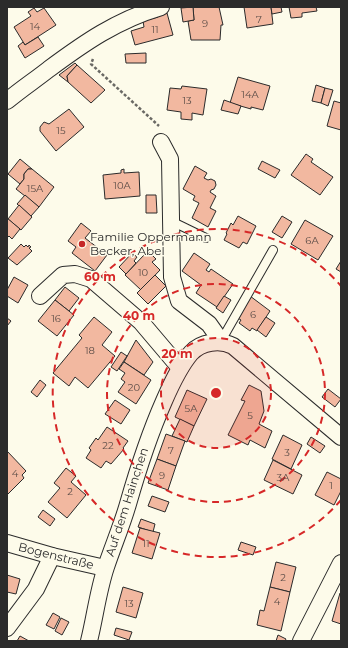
<svg xmlns="http://www.w3.org/2000/svg" width="348" height="648" font-family="Montserrat,sans-serif">
	<rect width="100%" height="100%" fill="#fdfbea"/>
	<!-- building -->
	<g fill="#f2b8a0" stroke="#2b2b2b">
		<path d="M193,7H219L223,25H221L220,40H191L188,21L194,20Z"/>
		<path d="M193,7L194,20L183,22L181,8Z"/>
		<path d="M244,7H271L273,24L247,28Z"/>
		<path d="M271,7H281L282,12L272,14Z"/>
		<path d="M289,7H316L317,11L302,13V17L291,18Z"/>
		<path d="M34,8L37,12L44,8L56,25L25,45L14,27L31,16L28,12Z"/>
		<path d="M167,13L173,35L135,45L131,31L144,27L143,21L158,17V15Z"/>
		<path d="M38,37L44,46L25,58L18,46L23,42L25,45Z"/>
		<path d="M146,53V63H126L125,54Z"/>
		<path d="M75,63L77,65L67,76L68,82L59,75Z"/>
		<path d="M77,65L105,90L91,103L68,82L67,76Z"/>
		<path d="M238,77L270,86L263,110L251,107V109L230,103Z"/>
		<path d="M316,85L325,88L321,103L312,101Z"/>
		<path d="M182,86L207,89L203,115L192,113V120L181,119V112L167,110L170,88L181,89Z"/>
		<path d="M325,88L333,90L328,106L321,103Z"/>
		<path d="M224,100L241,106L238,114L221,110Z"/>
		<path d="M334,101L341,103V130L327,126Z"/>
		<path d="M69,109L84,127L56,151L40,131V127L44,122L49,124Z"/>
		<path d="M306,154L313,159L311,162L333,177L320,195L291,175Z"/>
		<path d="M20,159L32,169H28L24,174V179L20,184L8,174Z"/>
		<path d="M262,161L280,170L275,178L258,169Z"/>
		<path d="M195,166L207,173L204,178L208,180L211,179L215,181L216,185L214,189L211,190L210,192L216,196L210,208L216,211L208,227L192,218L199,203L193,200L195,196L183,189Z"/>
		<path d="M28,169H32L54,187L39,207L16,189L24,179V174Z"/>
		<path d="M124,169V173L139,172L140,196L105,199L103,175L121,173V170Z"/>
		<path d="M25,195L39,207L31,216L17,204Z"/>
		<path d="M146,195H156L157,213H146Z"/>
		<path d="M19,205L32,217L21,230L8,219Z"/>
		<path d="M238,216L256,226L247,244L243,242L239,248L224,240L227,234L226,233L231,223L233,225Z"/>
		<path d="M282,216L292,222L282,238L272,232Z"/>
		<path d="M7,218L20,229L12,239L9,236L7,238Z"/>
		<path d="M305,220L333,236L318,260L291,244Z"/>
		<path d="M81,223L91,231L85,238L107,255L95,271L72,253L76,247L68,241Z"/>
		<path d="M21,244L24,247L26,245L28,247L29,245L31,247L29,248L32,251L17,265L8,258Z"/>
		<path d="M149,252L156,259L152,262L160,270L141,290L125,275L144,255H145Z"/>
		<path d="M132,253L137,257L134,261L136,263L126,274L119,267Z"/>
		<path d="M194,253L210,264L206,270L209,272L211,269L233,284L217,307L196,293L201,285L182,271Z"/>
		<path d="M341,261V272L336,269Z"/>
		<path d="M155,275L166,286L148,304L137,293Z"/>
		<path d="M14,277L28,285L18,303L7,296V290Z"/>
		<path d="M65,287L79,298L69,311L55,300Z"/>
		<path d="M224,296L231,300L223,313L216,308Z"/>
		<path d="M250,296L270,311L257,331L252,328L250,331L239,323L241,320L236,317Z"/>
		<path d="M55,300L74,315L57,336L38,321Z"/>
		<path d="M94,317L112,332L102,345L115,356L88,388L75,377L69,386L53,373L82,338L79,335Z"/>
		<path d="M266,317L275,323L266,337L257,330Z"/>
		<path d="M7,318L11,321L7,326Z"/>
		<path d="M136,340L153,362L144,375L124,362Z"/>
		<path d="M121,352L127,356L117,371L111,367Z"/>
		<path d="M124,362L151,380L136,404L118,392L125,382L121,379L125,373L119,369Z"/>
		<path d="M40,380L46,385L37,397L31,392Z"/>
		<path d="M249,385L261,391L264,411L259,424L272,431L265,448L250,440L248,445L228,435L245,401L241,400Z"/>
		<path d="M328,389L341,399L335,407L322,397Z"/>
		<path d="M187,390L207,399L194,426L175,417Z"/>
		<path d="M115,400L130,410L121,424L105,414Z"/>
		<path d="M180,419L194,426L187,442L172,436Z"/>
		<path d="M107,427L128,441L123,448L124,449L111,464L106,461L101,468L86,458L91,450L89,448L96,438L98,440Z"/>
		<path d="M166,434L185,441L176,466L157,459Z"/>
		<path d="M283,435L302,445L291,469L272,459Z"/>
		<path d="M311,437L325,446L320,453L307,444Z"/>
		<path d="M7,451L26,471L22,475L24,478L7,495Z"/>
		<path d="M157,459L176,466L168,490L148,483Z"/>
		<path d="M273,460L302,475L293,494L264,480Z"/>
		<path d="M66,468L76,476L71,482L86,495L67,518L48,502L60,488L54,483Z"/>
		<path d="M327,472L341,479V491L334,505L315,495Z"/>
		<path d="M152,496L169,502L165,512L148,506Z"/>
		<path d="M43,510L55,519L50,526L38,517Z"/>
		<path d="M141,519L155,524L153,532L138,527Z"/>
		<path d="M140,528L160,533L152,559L132,553Z"/>
		<path d="M241,542L256,547L253,555L238,550Z"/>
		<path d="M276,562L296,567L290,592L270,587Z"/>
		<path d="M7,575L20,579L16,594L7,592Z"/>
		<path d="M123,587L143,593L136,618L116,612Z"/>
		<path d="M270,587L290,592L281,631L257,625L260,610L264,611Z"/>
		<path d="M340,593L341,594V624L332,621Z"/>
		<path d="M53,613L60,617L54,629L46,625Z"/>
		<path d="M61,618L69,622L62,635L55,631Z"/>
		<path d="M116,628L132,632L129,640L114,635Z"/>
		<path d="M278,635L286,639L285,641H276Z"/>
		<path d="M20,636L29,641H17Z"/>
	</g>
	<g fill="none" stroke-linecap="round" stroke-linejoin="round">
		<defs>
			<g id="service">
				<path d="M171,221L206,238"/>
				<path d="M221,341L273,250"/>
			</g>
			<g id="minor">
				<path d="M7,101C20,90 35,80 49,69C84,43 117,20 161,7"/>
				<path d="M161,142L170,159L172,277L179,301L209,324L221,341"/>
				<path d="M40,296L63,275L75,274L91,279L141,322L180,368"/>
				<path d="M7,543L52,556L105,568"/>
				<path d="M7,628L36,589L52,556"/>
				<path d="M89,641C95,617 98,591 106,567C113,546 122,525 128,504C138,469 149,435 164,401C171,385 179,367 191,353C201,342 220,339 233,346L341,437"/>
				<path d="M301,641L341,563"/>
			</g>
		</defs>
		<!-- service casing -->
		<use href="#service" stroke="#2b2b2b" stroke-width="10"/>
		<!-- minor casing -->
		<use href="#minor" stroke="#2b2b2b" stroke-width="18"/>
		<!-- path -->
		<path stroke="#6a6964" stroke-width="2.5" stroke-dasharray="3 2" stroke-linecap="butt" d="M93,59L91,64L159,126"/>
		<!-- service -->
		<use href="#service" stroke="#fdfbea" stroke-width="8"/>
		<!-- minor -->
		<use href="#minor" stroke="#fdfbea" stroke-width="16"/>
	</g>
	<!-- distance rings -->
	<circle cx="216" cy="393" r="55" fill="#d62828" fill-opacity=".12"/>
	<g fill="none" stroke="#d62828" stroke-width="2" stroke-dasharray="7 5">
		<circle cx="216" cy="393" r="55"/>
		<circle cx="216" cy="393" r="109"/>
		<path d="M341 500A164 164 0 1 1 341 286"/>
	</g>
	<!-- markers -->
	<circle fill="#c62828" stroke="#fdfbea" stroke-width="1.5" cx="82" cy="244" r="4"/>
	<g text-anchor="middle" stroke-width="3" stroke-linejoin="round" paint-order="stroke">
		<!-- number labels -->
		<g font-size="10" fill="#5d4e48">
			<text x="259" y="23">7</text>
			<text x="205" y="27">9</text>
			<text x="35" y="30">14</text>
			<text x="155" y="33">11</text>
			<text x="250" y="98">14A</text>
			<text x="187" y="104">13</text>
			<text x="61" y="134">15</text>
			<text x="122" y="189">10A</text>
			<text x="35" y="192">15A</text>
			<text x="312" y="244">6A</text>
			<text x="143" y="276">10</text>
			<text x="253" y="318">6</text>
			<text x="56" y="322">16</text>
			<text x="90" y="354">18</text>
			<text x="134" y="391">20</text>
			<text x="191" y="412">5A</text>
			<text x="250" y="419">5</text>
			<text x="108" y="449">22</text>
			<text x="171" y="454">7</text>
			<text x="287" y="456">3</text>
			<text x="15" y="477">4</text>
			<text x="162" y="479">9</text>
			<text x="283" y="481">3A</text>
			<text x="331" y="489">1</text>
			<text x="70" y="495">2</text>
			<text x="146" y="547">11</text>
			<text x="283" y="581">2</text>
			<text x="277" y="605">4</text>
			<text x="129" y="607">13</text>
		</g>
		<!-- poi labels -->
		<g font-size="12" fill="#2b2b2b" stroke="#fdfbea" text-anchor="start">
			<text x="90" y="241">Familie Oppermann<tspan x="90" dy="14">Becker, Abel</tspan></text>
		</g>
		<!-- street labels -->
		<g font-size="12" fill="#2b2b2b" stroke="#fdfbea">
			<text transform="translate(127 502) rotate(-72)" y="4">Auf dem Hainchen</text>
			<text transform="translate(56 556) rotate(14)" y="4">Bogenstraße</text>
		</g>
	</g>
	<circle cx="216" cy="393" r="6" fill="#d62828" stroke="#fdfbea" stroke-width="2"/>
	<g font-size="12" text-anchor="middle" font-weight="bold" fill="#d62828" stroke="#fdfbea" stroke-width="3" stroke-linejoin="round" paint-order="stroke">
		<text x="100" y="281">60 m</text>
		<text x="139" y="320">40 m</text>
		<text x="177" y="358">20 m</text>
	</g>
	<!-- border -->
	<rect width="348" height="648" fill="none" stroke="#2b2b2b" stroke-width="16"/>
</svg>
